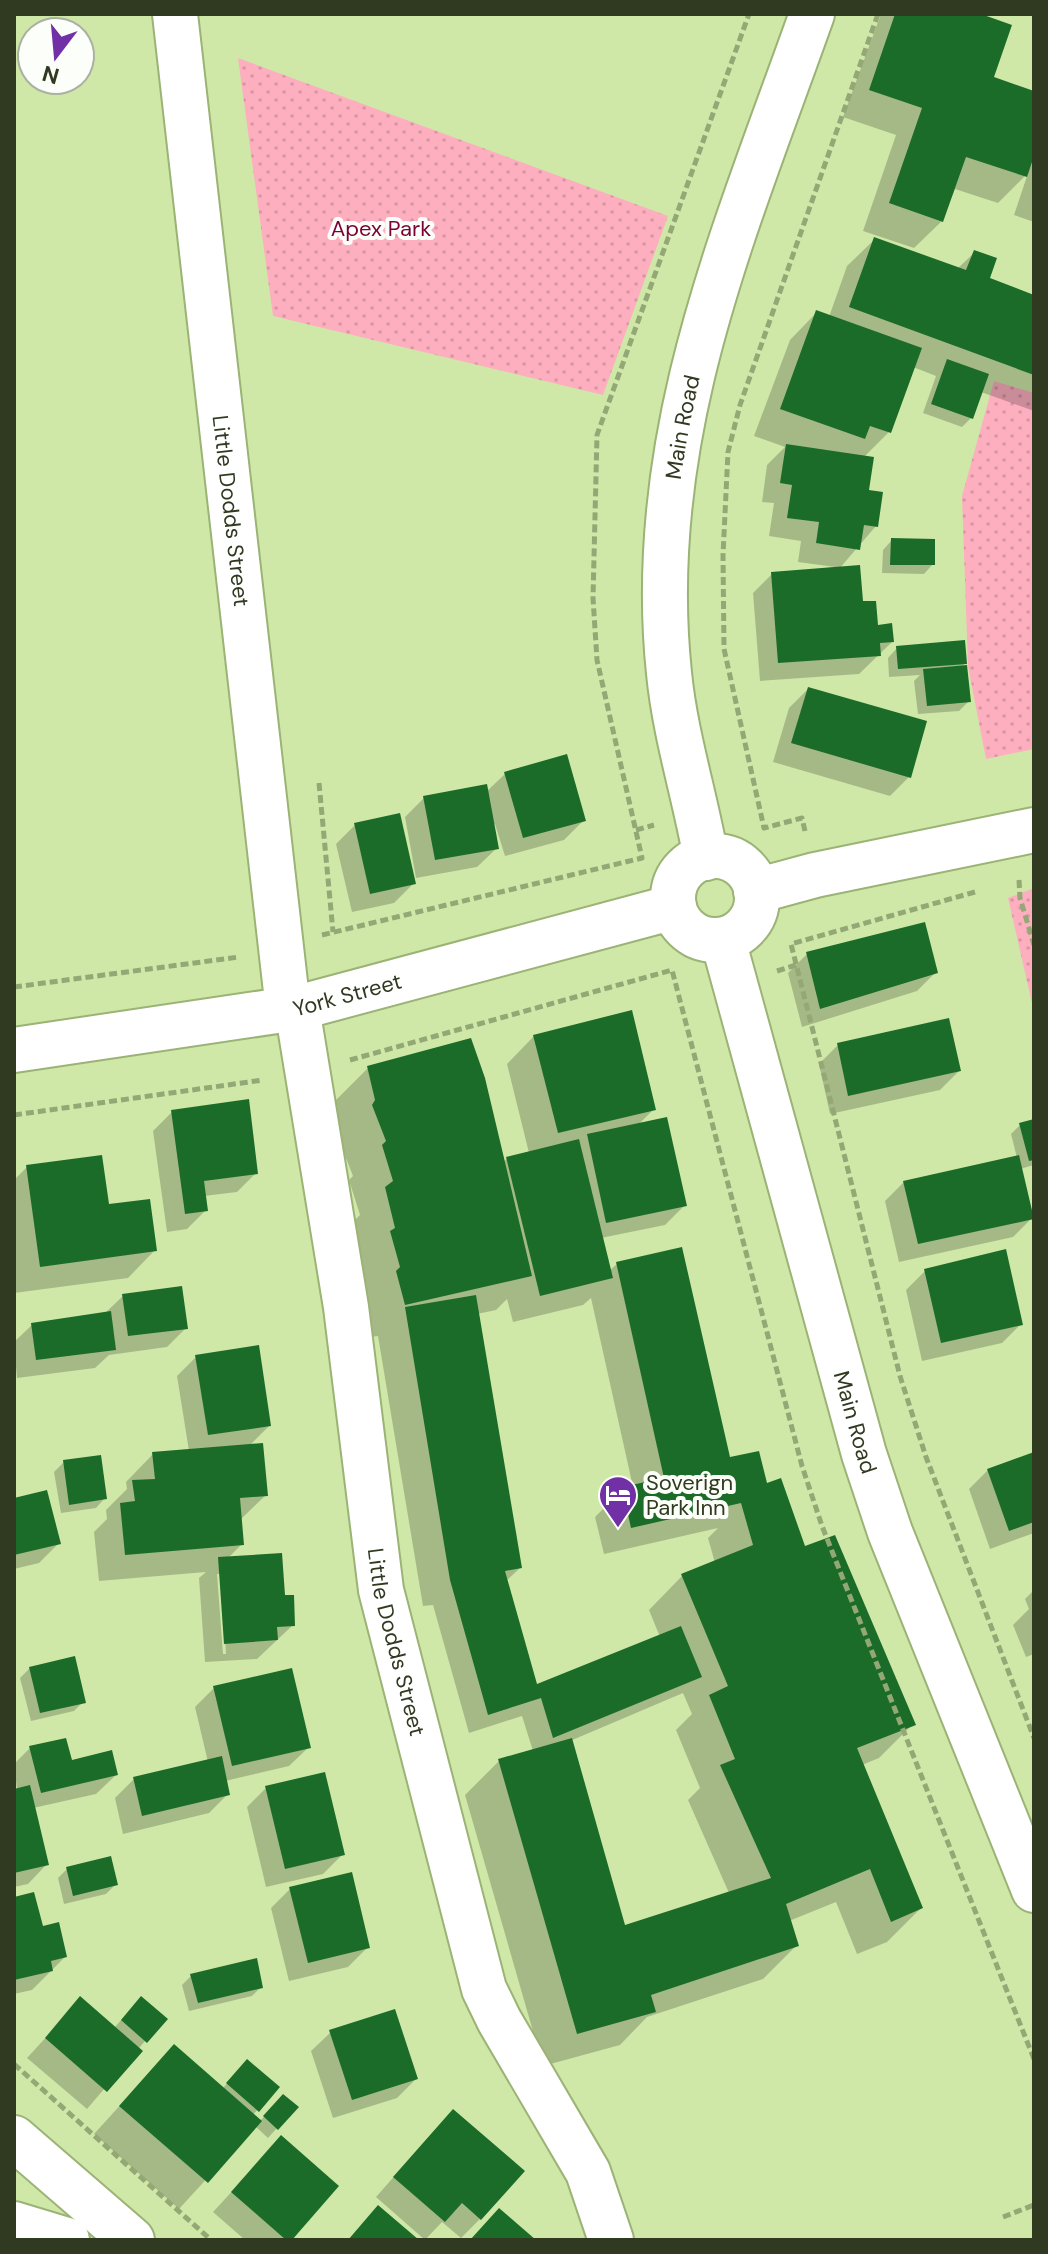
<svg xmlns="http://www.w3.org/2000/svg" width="1048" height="2254" font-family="'DM Sans',sans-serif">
	<defs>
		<pattern id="park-dots" width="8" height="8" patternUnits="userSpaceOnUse" patternTransform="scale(2)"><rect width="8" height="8" fill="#fdafbf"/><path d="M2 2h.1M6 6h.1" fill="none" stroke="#d997a4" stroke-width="1.8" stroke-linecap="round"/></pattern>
	</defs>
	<rect width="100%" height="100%" fill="#cfe8a8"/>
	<!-- park -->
	<g fill="url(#park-dots)">
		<path d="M238,58L668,216L603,395L273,316Z"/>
		<path d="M994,381L1034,393V749L986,759L968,666L962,496Z"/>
		<path d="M1034,888V1012L1008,898Z"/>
	</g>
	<!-- shadow -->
	<g fill="#0003" fill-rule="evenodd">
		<path d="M881,14H974L991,78L1034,93V222L1014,215L1028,173L998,203L955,189L942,221L914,248L863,231L896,135L843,117Z"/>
		<path d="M875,239L957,269L975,252L987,280L1034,297V411L981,392L971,418L962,427L923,413L936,376L913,367L889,432L864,457L867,491L876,526L839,569L876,627L892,642L859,674L760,681L753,593L772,574L835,567L798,562L801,541L769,536L774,503L762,502L767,465L785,447L754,436L790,340L817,312L829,317L847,266Z"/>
		<path d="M892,540L933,564L924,574L882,573L883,550Z"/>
		<path d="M897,648L965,663L961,668L969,701L959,711L918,714L914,681L920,675L889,677L888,658Z"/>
		<path d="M808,689L909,777L890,796L773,762L789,708Z"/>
		<path d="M505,774L584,820L564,840L505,856L495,824L492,825L497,848L477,867L416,878L405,817L424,798L486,792Z"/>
		<path d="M355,825L413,884L394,903L352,912L336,844Z"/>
		<path d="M807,954L936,972L917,991L802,1027L788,973Z"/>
		<path d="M534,1036L654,1109L638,1125L684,1206L665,1225L601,1238L609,1271L617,1264L728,1460L766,1487L913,1724L879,1758L862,1765L921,1908L887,1942L857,1954L836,1902L789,1921L797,1945L763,1979L647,2017L620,2045L543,2066L465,1795L499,1761L533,1751L522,1716L469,1733L433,1605L423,1606L378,1336L371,1337L357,1267L362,1262L352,1223L360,1215L349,1180L353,1176L339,1140L342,1136L334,1102L368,1068L503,1162L507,1159L529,1153L507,1064ZM591,1298L633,1487L623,1489L595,1517L604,1554L718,1528L708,1538L715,1563L682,1576L649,1610L660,1637L536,1687L506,1581L520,1568L477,1314L496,1310L507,1299L513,1322L583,1305ZM683,1693L692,1714L676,1730L700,1788L688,1800L729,1893L624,1927L570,1741Z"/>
		<path d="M838,1045L959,1071L940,1090L830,1114L819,1064Z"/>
		<path d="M172,1112L256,1173L237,1192L204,1196L206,1210L187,1229L167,1232L153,1131Z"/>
		<path d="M1034,1121V1165L1020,1169L1032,1218L1013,1237L899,1262L885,1201L904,1182L1017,1158L1011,1134L1020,1125Z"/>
		<path d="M27,1167L108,1207L155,1250L128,1278L14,1293V1180Z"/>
		<path d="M925,1271L1021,1324L1002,1343L922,1361L906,1290Z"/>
		<path d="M123,1296L186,1328L167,1347L109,1355L95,1368L17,1378L14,1342L32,1325L104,1314Z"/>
		<path d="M196,1357L269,1426L249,1446L266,1495L240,1520L242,1544L227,1559L283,1598L293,1625L257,1659L205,1662L199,1578L206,1572L99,1581L94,1532L107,1519L106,1510L127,1489L126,1482L153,1454L189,1451L177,1376ZM217,1574H221L226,1654H223Z"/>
		<path d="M1034,1454V1533L990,1549L969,1489L988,1470Z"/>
		<path d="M64,1462L105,1498L96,1508L61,1513L54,1472Z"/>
		<path d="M14,1500L58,1544L39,1563L14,1569Z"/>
		<path d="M1034,1590V1654L1026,1657L1013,1625L1029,1609L1025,1599Z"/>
		<path d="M30,1668L83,1702L74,1711L31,1721L20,1678Z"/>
		<path d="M214,1688L309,1747L289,1766L225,1781L228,1794L209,1813L123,1834L115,1798L134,1779L208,1762L195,1707Z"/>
		<path d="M30,1748L116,1775L96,1794L33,1808L47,1864L28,1884L14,1887V1791L17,1790L14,1764Z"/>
		<path d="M266,1788L342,1855L323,1874L266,1887L247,1807Z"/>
		<path d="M67,1869L116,1884L106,1894L64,1904L58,1878Z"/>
		<path d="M290,1889L367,1948L348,1967L289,1981L271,1908Z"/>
		<path d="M14,1899L65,1957L32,1990L14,1994Z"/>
		<path d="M191,1976L261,1987L252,1996L189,2011L182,1985Z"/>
		<path d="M81,1999L114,2028L132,2008L145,2041L87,2109L27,2058Z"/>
		<path d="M331,2032L416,2079L397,2098L333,2118L311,2051Z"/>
		<path d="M174,2046L223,2088L238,2071L277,2087L253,2115L260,2121L274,2106L277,2128L268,2138L255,2126L179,2209L94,2134Z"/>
		<path d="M435,2130L480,2219L461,2238L442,2222L425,2240L376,2197Z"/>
		<path d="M281,2138L290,2240H245L213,2212Z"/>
	</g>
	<!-- building -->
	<g fill="#1c6c29">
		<path d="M895,14H981L1012,25L994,77L1034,91V156L1027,177L966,157L943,222L889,203L922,108L869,90Z"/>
		<path d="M874,237L966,270L974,250L997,258L990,278L1034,295V375L849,307Z"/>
		<path d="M816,310L922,348L891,433L870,426L865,439L780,409Z"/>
		<path d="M947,359L989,374L973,419L931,404Z"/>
		<path d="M786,444L874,457L869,490L883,492L878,527L864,525L860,550L816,543L819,522L787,518L792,485L780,483Z"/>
		<path d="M891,538L935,539V565H890Z"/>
		<path d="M860,565L863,601H876L878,625L892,623L894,642L880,643L881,656L778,663L771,572Z"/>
		<path d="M965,640L967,664L898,669L896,646Z"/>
		<path d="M967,665L971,702L927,706L923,669Z"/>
		<path d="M808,687L927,721L911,778L791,743Z"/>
		<path d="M567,754L586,821L523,838L504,772Z"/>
		<path d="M487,784L499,849L435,860L423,796Z"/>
		<path d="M400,813L416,884L370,894L354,823Z"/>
		<path d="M925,922L938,973L820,1009L806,952Z"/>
		<path d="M632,1010L656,1110L558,1133L533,1035Z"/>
		<path d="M949,1018L961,1071L848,1096L837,1043Z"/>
		<path d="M471,1038L485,1078L532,1276L405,1305L396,1271L400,1267L390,1231L395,1228L385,1187L393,1181L382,1145L386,1141L372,1105L375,1100L367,1066Z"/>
		<path d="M249,1099L258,1174L204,1181L208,1211L185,1214L171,1110Z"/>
		<path d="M667,1117L687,1206L606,1223L587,1134Z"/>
		<path d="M1034,1119V1160L1029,1161L1019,1123Z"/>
		<path d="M579,1139L613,1278L540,1296L506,1157Z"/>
		<path d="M102,1155L109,1204L150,1199L157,1251L40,1267L26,1165Z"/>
		<path d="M1019,1155L1034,1219L918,1244L903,1181Z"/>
		<path d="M682,1247L730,1457L759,1451L767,1483L781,1478L805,1546L835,1535L916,1725L857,1748L923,1908L891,1922L870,1869L786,1904L799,1946L651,1995L656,2012L577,2034L498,1759L572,1738L625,1925L771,1878L720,1765L735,1759L709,1695L728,1686L681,1574L753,1545L741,1503L631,1528L622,1487L664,1478L616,1262Z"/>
		<path d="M1006,1249L1023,1325L941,1343L924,1269Z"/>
		<path d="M182,1286L188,1329L128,1336L122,1294Z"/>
		<path d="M476,1295L522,1568L505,1571L537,1684L681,1626L702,1677L553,1738L541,1698L488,1715L450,1580L405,1307Z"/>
		<path d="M111,1311L116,1350L36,1360L31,1323Z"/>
		<path d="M259,1345L271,1426L208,1435L195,1355Z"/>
		<path d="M263,1443L268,1496L240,1498L244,1545L125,1555L120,1503L135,1501L132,1480L155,1479L152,1452Z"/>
		<path d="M1034,1452V1522L1009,1531L987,1469Z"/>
		<path d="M101,1455L107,1499L69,1505L63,1460Z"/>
		<path d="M47,1490L61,1544L14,1555V1498Z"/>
		<path d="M282,1553L285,1595H294L295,1626L277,1627L278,1640L224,1644L218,1557Z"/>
		<path d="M75,1656L86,1703L40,1713L29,1667Z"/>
		<path d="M292,1668L311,1748L232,1766L213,1686Z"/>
		<path d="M66,1738L72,1760L112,1750L118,1775L41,1793L29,1746Z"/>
		<path d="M222,1756L230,1795L142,1816L133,1777Z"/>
		<path d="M325,1772L345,1855L285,1869L265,1786Z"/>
		<path d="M30,1785L49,1865L14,1873V1789Z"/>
		<path d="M111,1856L118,1885L73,1896L66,1867Z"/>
		<path d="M352,1872L370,1948L308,1963L289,1887Z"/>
		<path d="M34,1892L43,1926L59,1922L67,1957L51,1961L53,1971L14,1980V1897Z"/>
		<path d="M257,1958L263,1988L198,2003L190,1974Z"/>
		<path d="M80,1996L143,2051L107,2092L45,2038Z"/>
		<path d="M141,1996L168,2019L147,2043L121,2020Z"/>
		<path d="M395,2009L418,2079L352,2100L329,2030Z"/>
		<path d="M174,2044L262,2121L208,2183L119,2106Z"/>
		<path d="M247,2059L280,2087L259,2112L226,2083Z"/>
		<path d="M283,2094L299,2107L278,2130L263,2116Z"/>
		<path d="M453,2109L525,2171L481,2220L462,2203L445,2222L393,2177Z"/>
		<path d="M281,2135L339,2186L292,2240H286L231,2192Z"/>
		<path d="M378,2205L419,2240H348Z"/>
		<path d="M499,2208L536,2240H470Z"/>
	</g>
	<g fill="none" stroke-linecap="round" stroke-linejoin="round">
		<defs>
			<g id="minor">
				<path id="s1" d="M175,14L288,1009"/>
				<path d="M756,891L815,875L1034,830"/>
				<path id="s2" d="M297,1008L346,1307L381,1590L484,1989L499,2020L588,2172L611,2240"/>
				<path id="s3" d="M14,1050L297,1008L674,907"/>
				<path d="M14,2138L132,2240"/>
				<path d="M14,2224L67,2240"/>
			</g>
			<g id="secondary">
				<circle cx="715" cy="898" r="42"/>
				<path id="s4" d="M706,858C695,796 675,735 669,673C644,436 735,231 812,14"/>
				<path id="s5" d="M723,940L864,1454L890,1532L1034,1890"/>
			</g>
		</defs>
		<!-- minor casing -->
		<use href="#minor" stroke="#9bb375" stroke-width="48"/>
		<!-- secondary casing -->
		<use href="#secondary" stroke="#9bb375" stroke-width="48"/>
		<!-- path -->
		<g stroke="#94a876" stroke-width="5" stroke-dasharray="8 4" stroke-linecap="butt">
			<path d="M319,783L333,932"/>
			<path d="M636,830L654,825"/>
			<path d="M805,831L802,818L764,828L724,649L723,555L728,452L740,405L878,14"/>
			<path d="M1019,880L1020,898L1034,945"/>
			<path d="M975,892L791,944L900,1376L926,1457L1034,1738"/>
			<path d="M322,935L642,858L597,660L593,598L597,435L749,14"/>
			<path d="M777,971L796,965"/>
			<path d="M14,987L239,957"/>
			<path d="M350,1060L672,970L802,1466L822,1526L1034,2059"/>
			<path d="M14,1115L263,1080"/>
			<path d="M14,2064L211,2240"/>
			<path d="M1003,2217L1034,2205"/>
		</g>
		<!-- minor -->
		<use href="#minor" stroke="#fff" stroke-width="44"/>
		<!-- secondary -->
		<use href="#secondary" stroke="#fff" stroke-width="44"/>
	</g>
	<!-- icons -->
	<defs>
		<symbol id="hotel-pin" viewBox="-11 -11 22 30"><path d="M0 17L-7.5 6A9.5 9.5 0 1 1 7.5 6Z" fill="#7130a5" stroke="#fcfff9"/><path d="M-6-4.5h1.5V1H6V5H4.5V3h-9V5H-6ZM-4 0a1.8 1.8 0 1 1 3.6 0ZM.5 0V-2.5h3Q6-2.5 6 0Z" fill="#fff"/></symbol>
	</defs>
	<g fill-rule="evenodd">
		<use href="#hotel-pin" x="596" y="1473" width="44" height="60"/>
	</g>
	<g text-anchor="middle" stroke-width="8" stroke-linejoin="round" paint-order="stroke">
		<!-- park labels -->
		<g font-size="22" fill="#7c0036" stroke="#fcfff9">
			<text x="381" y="236">Apex Park</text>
		</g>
		<!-- street labels -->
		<g font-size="22" fill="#303a20" stroke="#fcfff9">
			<text dy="8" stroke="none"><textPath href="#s4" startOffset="436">Main Road</textPath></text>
			<text dy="8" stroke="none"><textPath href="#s1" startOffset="500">Little Dodds Street</textPath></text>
			<text dy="8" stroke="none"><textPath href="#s3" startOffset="338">York Street</textPath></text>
			<text dy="8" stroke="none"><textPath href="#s5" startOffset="500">Main Road</textPath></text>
			<text dy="8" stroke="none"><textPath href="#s2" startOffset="642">Little Dodds Street</textPath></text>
		</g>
		<!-- poi labels -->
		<g font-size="22" fill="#303a20" stroke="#fcfff9" text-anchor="start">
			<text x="646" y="1490">Soverign<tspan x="646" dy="25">Park Inn</tspan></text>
		</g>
	</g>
	<!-- border -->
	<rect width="1048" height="2254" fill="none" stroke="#303a20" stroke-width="32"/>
	<!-- north arrow -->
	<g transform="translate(56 56) rotate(196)"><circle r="38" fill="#fcfff9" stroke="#aab0a2" stroke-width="2"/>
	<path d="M0-6L14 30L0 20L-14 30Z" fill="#7130a5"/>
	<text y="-12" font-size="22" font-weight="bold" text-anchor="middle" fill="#303a20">N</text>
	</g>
</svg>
